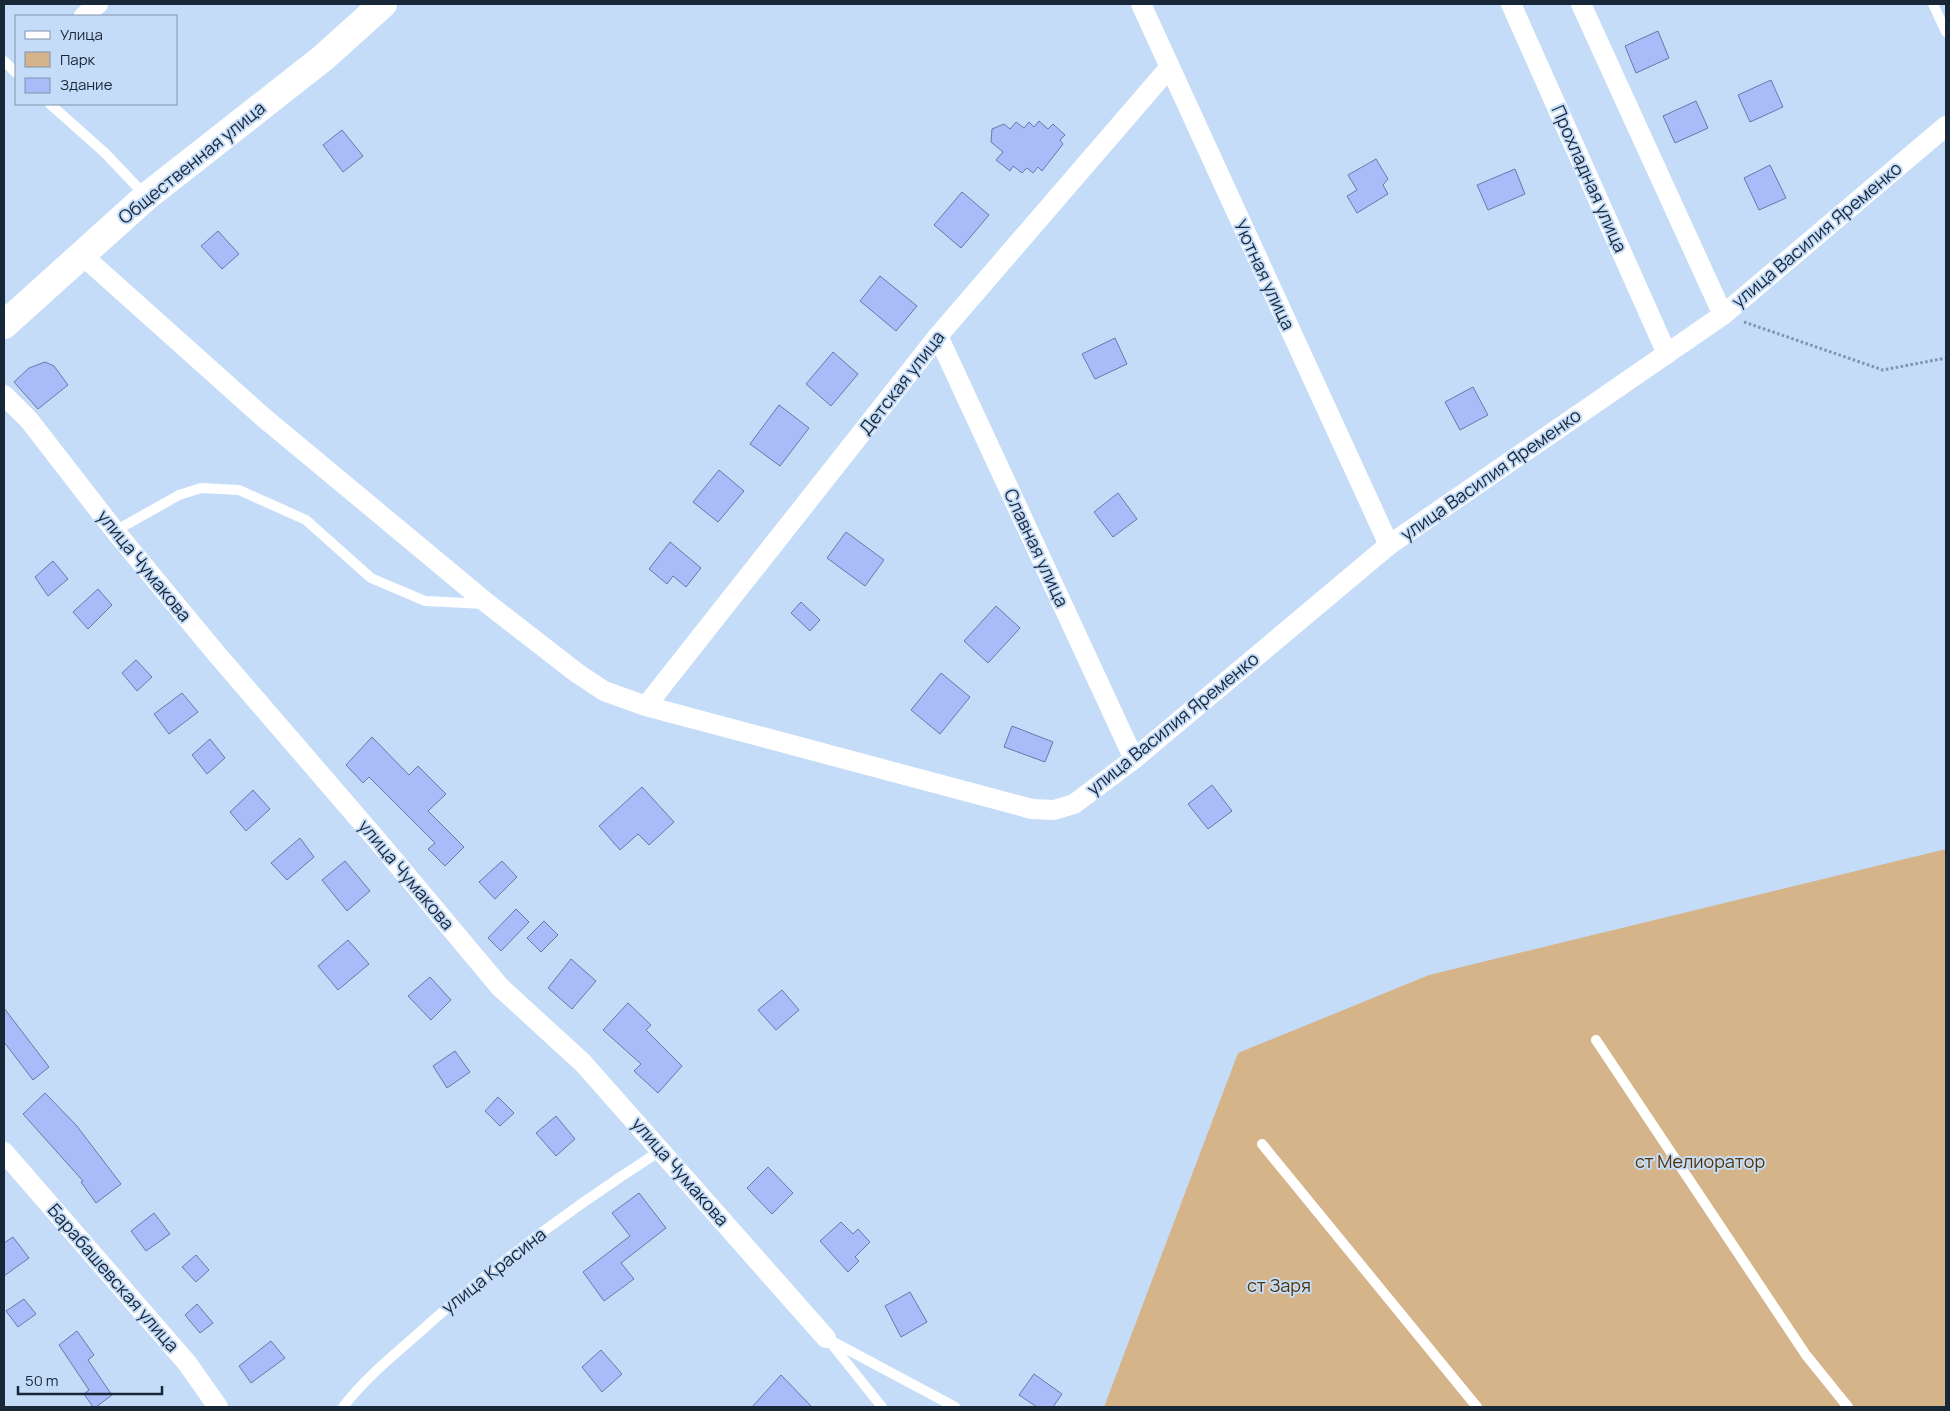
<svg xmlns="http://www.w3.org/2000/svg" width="1950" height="1411" font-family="Manrope,sans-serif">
	<rect width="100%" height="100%" fill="#c5dcf8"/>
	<!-- green -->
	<path fill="#d6b489" d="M1946,849V1407H1104L1238,1053L1429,975Z"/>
	<!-- building -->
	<g fill="#aabbfa" stroke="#6b77a8">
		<path d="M1658,31L1669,58L1636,73L1625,46Z"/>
		<path d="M1771,80L1783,107L1750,122L1738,95Z"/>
		<path d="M1696,101L1708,128L1675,143L1663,116Z"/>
		<path d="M1039,121L1048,129L1053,124L1065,135L1060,140L1063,144L1042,171L1038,167L1033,173L1027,168L1022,173L1013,166L1010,171L996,160L1003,152L991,142L992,129L1004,124L1010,129L1016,122L1024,128L1029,122L1034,127Z"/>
		<path d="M342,130L363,156L343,172L323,145Z"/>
		<path d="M1376,159L1388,179L1383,185L1388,194L1357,213L1347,196L1357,190L1348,175Z"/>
		<path d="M1770,165L1786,198L1759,210L1744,178Z"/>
		<path d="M1515,169L1525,194L1488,210L1477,185Z"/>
		<path d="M962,192L989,215L961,248L934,225Z"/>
		<path d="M218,231L239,254L222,269L201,246Z"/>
		<path d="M880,276L917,306L896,331L860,301Z"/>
		<path d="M1115,338L1127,364L1095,379L1082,354Z"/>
		<path d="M833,352L858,374L831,406L806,384Z"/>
		<path d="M45,362L54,366L68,385L38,409L14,382L29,368Z"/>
		<path d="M1473,387L1488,415L1460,430L1445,402Z"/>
		<path d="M779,405L809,428L780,466L750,444Z"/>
		<path d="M719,470L744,491L718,522L693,502Z"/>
		<path d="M1118,493L1137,519L1113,537L1094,512Z"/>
		<path d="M846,532L884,560L865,586L827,558Z"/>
		<path d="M670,542L701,568L686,587L673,576L667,584L649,569Z"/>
		<path d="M53,561L68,579L48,596L35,577Z"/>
		<path d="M98,589L112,605L88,629L73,612Z"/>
		<path d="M801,602L820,620L810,631L791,613Z"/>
		<path d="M996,606L1020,628L988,663L964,641Z"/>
		<path d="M136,660L152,677L137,691L122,673Z"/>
		<path d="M941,673L970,697L940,734L911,710Z"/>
		<path d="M182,693L198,712L169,734L154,714Z"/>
		<path d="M1012,726L1053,742L1045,762L1004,747Z"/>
		<path d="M372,737L409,775L418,766L446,794L428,811L464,847L445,866L428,849L435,843L369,777L363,783L346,765Z"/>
		<path d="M210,739L225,758L207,774L192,755Z"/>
		<path d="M1212,785L1232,811L1208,829L1188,804Z"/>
		<path d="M642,787L674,822L649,845L638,834L620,850L599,826Z"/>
		<path d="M253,790L270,809L246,831L230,812Z"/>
		<path d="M300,838L314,857L287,880L271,863Z"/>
		<path d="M345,861L370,891L347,911L322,880Z"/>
		<path d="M502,861L517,877L495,899L479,882Z"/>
		<path d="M516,909L529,922L501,951L488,938Z"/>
		<path d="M544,921L558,935L541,952L527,938Z"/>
		<path d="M348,940L369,964L338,990L318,966Z"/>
		<path d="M571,959L596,981L572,1009L548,988Z"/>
		<path d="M430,977L451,1000L431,1020L408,996Z"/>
		<path d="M782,990L799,1010L776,1030L758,1010Z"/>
		<path d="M628,1003L651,1025L646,1030L682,1066L658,1093L634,1071L641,1064L603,1030Z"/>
		<path d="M4,1008L49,1067L33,1080L4,1042Z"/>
		<path d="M455,1051L470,1072L447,1088L433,1066Z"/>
		<path d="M45,1093L76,1125L121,1184L96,1203L81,1182L83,1181L23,1114Z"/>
		<path d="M498,1097L514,1113L500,1126L485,1111Z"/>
		<path d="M556,1116L575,1139L556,1156L536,1133Z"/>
		<path d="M768,1167L793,1193L772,1214L747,1188Z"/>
		<path d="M639,1193L666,1228L621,1263L634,1279L604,1301L583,1272L630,1236L612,1213Z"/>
		<path d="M154,1213L170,1234L146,1251L131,1231Z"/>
		<path d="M841,1222L853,1234L858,1229L870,1242L855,1257L859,1261L848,1272L820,1241Z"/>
		<path d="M13,1237L29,1258L4,1276V1243Z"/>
		<path d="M196,1255L209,1270L196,1282L182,1267Z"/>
		<path d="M910,1292L927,1322L901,1337L885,1306Z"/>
		<path d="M24,1299L36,1314L18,1327L6,1311Z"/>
		<path d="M197,1304L213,1323L200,1333L185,1315Z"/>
		<path d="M77,1331L94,1355L88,1360L112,1395L96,1407H93L84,1394L89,1390L59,1345Z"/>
		<path d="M271,1341L285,1358L251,1383L239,1366Z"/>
		<path d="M601,1350L622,1374L602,1392L582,1367Z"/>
		<path d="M1034,1374L1062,1394L1053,1407H1037L1019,1395Z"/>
		<path d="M781,1375L812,1407H752Z"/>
	</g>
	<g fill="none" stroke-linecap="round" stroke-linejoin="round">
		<!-- path -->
		<path stroke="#7f93ab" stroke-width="3" stroke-dasharray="2.5 2.5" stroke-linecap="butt" d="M1744,322L1883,370L1946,358"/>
		<!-- lane -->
		<g stroke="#fff" stroke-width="10">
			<path d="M1933,4L1946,32"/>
			<path d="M4,61L16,73"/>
			<path d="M50,104L105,153L145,195"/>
			<path d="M115,531L179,495L201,488L239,490L306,520L371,578L425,601L485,604"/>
			<path d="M1596,1040L1806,1355L1848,1407"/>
			<path d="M1262,1144L1477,1407"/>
			<path d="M826,1338L955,1407"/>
			<path d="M830,1342L882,1407"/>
			<path d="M343,1407C365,1378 394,1355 421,1331C495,1264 576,1205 660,1151"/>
		</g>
		<!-- street -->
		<g stroke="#fff" stroke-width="20">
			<path d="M1141,4L1389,545"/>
			<path d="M1511,4L1667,354"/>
			<path d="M1581,4L1723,315"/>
			<path d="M84,16L98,4"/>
			<path d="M82,255L263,417L488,604L577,673L604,691L646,706L1032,809L1054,810L1074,804L1134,759L1389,545L1723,315L1946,126"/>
			<path d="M938,336L1134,759"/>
			<path d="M4,395L29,420L115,531L215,652L377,840L500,987L583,1063L826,1338"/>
			<path d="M646,706L938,336L1169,68"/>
			<path d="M4,1152L187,1363L218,1407"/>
		</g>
		<!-- secondary -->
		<path stroke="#fff" stroke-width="28" d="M4,325L146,197L323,58L383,4"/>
	</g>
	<g text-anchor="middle" stroke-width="4" stroke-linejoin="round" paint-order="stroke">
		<!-- street labels -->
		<g font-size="18" fill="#182738" stroke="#c5dcf8">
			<text transform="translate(192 163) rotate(-39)" y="6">Общественная улица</text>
			<text transform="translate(1589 179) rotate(66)" y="6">Прохладная улица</text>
			<text transform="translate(1817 235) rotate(-40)" y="6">улица Василия Яременко</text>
			<text transform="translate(1264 275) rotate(65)" y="6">Уютная улица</text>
			<text transform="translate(902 383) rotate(-52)" y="6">Детская улица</text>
			<text transform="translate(1491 475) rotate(-35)" y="6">улица Василия Яременко</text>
			<text transform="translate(1036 548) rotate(65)" y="6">Славная улица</text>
			<text transform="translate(144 566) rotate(51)" y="6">улица Чумакова</text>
			<text transform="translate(1173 724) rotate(-39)" y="6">улица Василия Яременко</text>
			<text transform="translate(406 875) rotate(50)" y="6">улица Чумакова</text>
			<text transform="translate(680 1172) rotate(49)" y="6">улица Чумакова</text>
			<text transform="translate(494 1271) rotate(-38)" y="6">улица Красина</text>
			<text transform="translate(113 1278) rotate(49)" y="6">Барабашевская улица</text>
		</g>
		<!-- park labels -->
		<g font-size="18" fill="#523404" stroke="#c5dcf8">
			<text x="1700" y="1168">ст Мелиоратор</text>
			<text x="1279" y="1292">ст Заря</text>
		</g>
	</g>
	<!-- border -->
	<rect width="1950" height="1411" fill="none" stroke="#182738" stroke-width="10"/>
	<!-- legend -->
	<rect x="15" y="15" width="162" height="90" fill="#c5dcf8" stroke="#8094ab"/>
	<rect x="25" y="31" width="25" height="8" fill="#ffffff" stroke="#8094ab"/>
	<text x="60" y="40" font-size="15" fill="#182738">Улица</text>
	<rect x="25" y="52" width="25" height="15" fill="#d6b489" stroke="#8094ab"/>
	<text x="60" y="65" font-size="15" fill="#182738">Парк</text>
	<rect x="25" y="78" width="25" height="15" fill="#aabbfa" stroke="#8094ab"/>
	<text x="60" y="90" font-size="15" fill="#182738">Здание</text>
	<!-- scale -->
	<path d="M18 1386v8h144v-8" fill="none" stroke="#182738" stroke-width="2.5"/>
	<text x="25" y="1386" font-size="15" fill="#182738" stroke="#c5dcf8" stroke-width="4" paint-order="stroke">50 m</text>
</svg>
